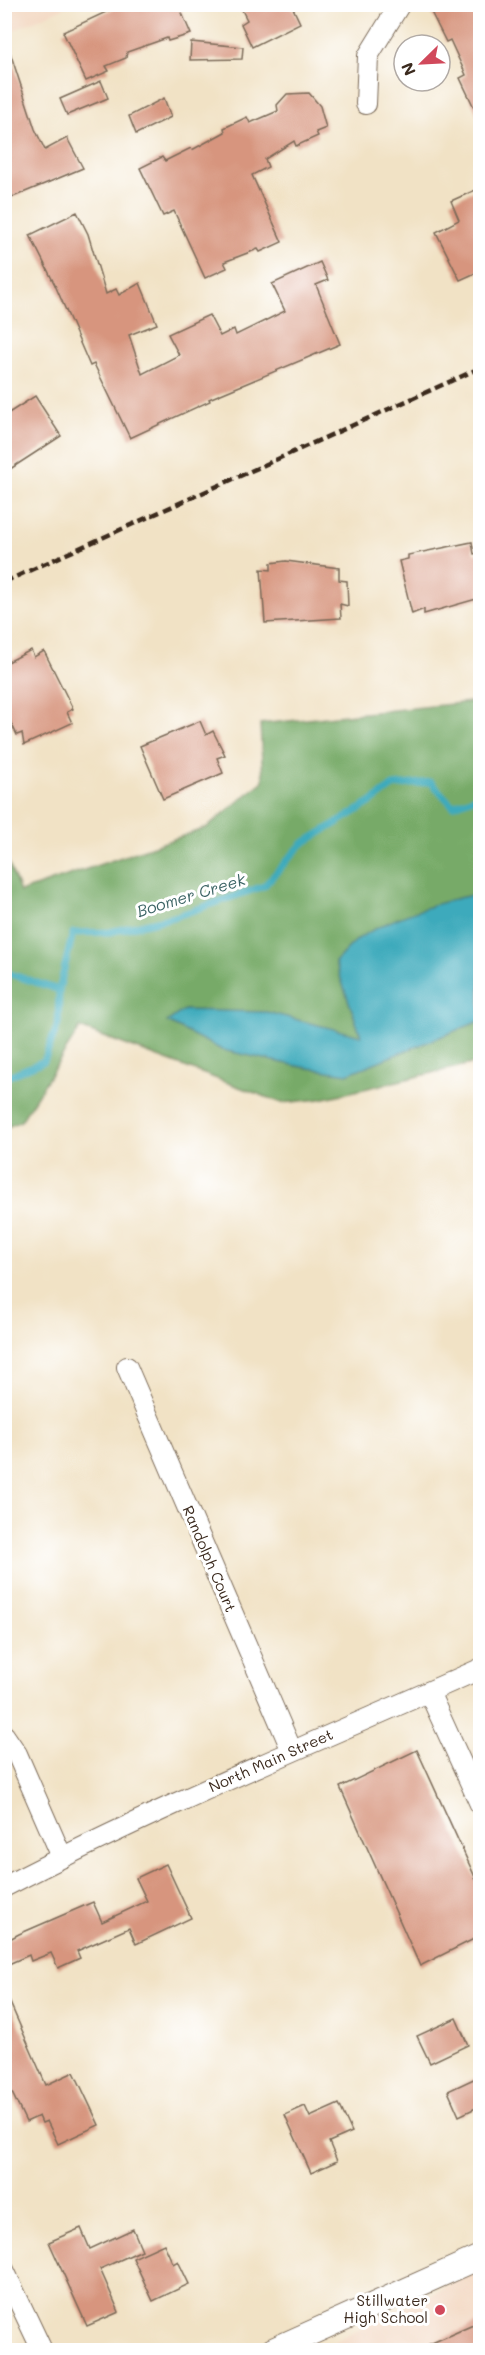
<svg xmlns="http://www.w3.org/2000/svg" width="485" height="2355" font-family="Mali,sans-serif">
	<rect width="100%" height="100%" fill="#fff"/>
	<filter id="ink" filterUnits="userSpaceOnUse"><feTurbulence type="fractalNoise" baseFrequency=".0167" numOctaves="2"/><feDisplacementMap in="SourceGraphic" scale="12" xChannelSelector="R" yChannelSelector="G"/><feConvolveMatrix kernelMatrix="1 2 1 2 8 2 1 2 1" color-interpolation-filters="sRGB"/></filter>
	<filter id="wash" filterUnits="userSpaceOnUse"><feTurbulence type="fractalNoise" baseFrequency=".008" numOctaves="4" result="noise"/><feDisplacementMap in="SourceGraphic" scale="24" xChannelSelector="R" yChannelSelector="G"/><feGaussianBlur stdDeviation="1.35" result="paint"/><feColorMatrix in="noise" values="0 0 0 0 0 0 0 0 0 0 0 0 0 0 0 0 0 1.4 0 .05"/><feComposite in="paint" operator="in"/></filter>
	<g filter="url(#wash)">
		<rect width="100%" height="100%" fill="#f1e2c5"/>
		<!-- built -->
		<g fill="#f2d5be">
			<path d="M5,4H70V5L5,34Z"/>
			<path d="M480,2270V2350H317Z"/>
		</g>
		<!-- forest -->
		<path fill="#77aa67" stroke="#596a42" stroke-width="1.5" d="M480,701V1062L321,1099L282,1103L80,1028L21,1121L5,1128L4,852L20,892L206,828L263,781L260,724Z"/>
		<!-- water -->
		<path fill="#3daabc" stroke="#3c6a6d" stroke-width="1.5" d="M480,894V1021L347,1074L302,1067L222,1050L167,1022L184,1010L267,1012L361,1036L335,962C342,955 350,945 358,939C385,920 448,898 480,894Z"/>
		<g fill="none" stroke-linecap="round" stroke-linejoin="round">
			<!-- stream -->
			<g stroke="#3daabc" stroke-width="7">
				<path d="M4,972L59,990"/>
				<path d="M4,1078L44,1061L58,1024L59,990L73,933L110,932L174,917L264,886L302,844L370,803L393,786L431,782L453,806L480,795"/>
			</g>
		</g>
		<g id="blocks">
			<!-- building -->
			<g fill="#d7957e">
				<path d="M123,4H178L191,34L168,41L167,38L127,52L126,58L106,66L109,71L86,81L63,32Z"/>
				<path d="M239,4H291L300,23L252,47L241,24L247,20Z"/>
				<path d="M427,4H480V120L460,78L466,75L450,40L446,42Z"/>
				<path d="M191,42L243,47L242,59L190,60Z"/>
				<path d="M4,46H8L35,129L45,150L67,138L83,168L13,197L4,178Z"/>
				<path d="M101,81L108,98L67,115L60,99Z"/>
				<path d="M309,93L320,106L326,128L316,132L318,136L296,146L294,141L265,159L268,167L252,175L282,242L260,252L258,249L224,262L227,268L205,278L174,211L163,216L140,168L162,157L165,161L191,148L192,150L225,132L224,128L247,117L250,123L278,111L277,105L287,94Z"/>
				<path d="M164,98L171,117L136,134L129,116Z"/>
				<path d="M480,188V271L460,280L436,232L459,220L451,201Z"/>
				<path d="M77,212L88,234L106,294L116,289L119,295L140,283L157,324L129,335L142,374L179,355L168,334L209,315L220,336L234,329L236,335L285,311L272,284L320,262L328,280L316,285L340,344L209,399L210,401L130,438L94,364L90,366L55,285L30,235Z"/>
				<path d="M35,396L61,436L4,473V416Z"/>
				<path d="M472,542L474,554L480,553V598L424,614V609L412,614L399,561L408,559V555Z"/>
				<path d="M286,561L339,568V580L347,581L348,606L340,604L341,618L265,623L261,569L271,570V563Z"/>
				<path d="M31,650L34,657L44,651L73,709L67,712L72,723L24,745L22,733L17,735L4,708V664Z"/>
				<path d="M200,721L206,735L213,731L225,755L217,758L223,773L163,799L140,746Z"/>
				<path d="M417,1750L480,1888V1936L420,1966L340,1787Z"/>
				<path d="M166,1864L191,1918L136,1944L129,1928L77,1951L80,1958L58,1968L51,1953L31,1961L29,1955L4,1966V1942L19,1934L93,1902L102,1922L147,1901L136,1878Z"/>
				<path d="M4,1989L46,2085L74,2072L99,2125L58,2144L47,2121L42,2123L39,2116L26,2122L4,2076Z"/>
				<path d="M456,2018L468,2045L430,2063L417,2036Z"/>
				<path d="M480,2076V2106L459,2116L448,2091Z"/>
				<path d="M339,2104L352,2132L329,2142L337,2161L311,2173L285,2115L305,2106L310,2117Z"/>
				<path d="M81,2228L90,2249L133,2229L142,2250L100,2269L119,2312L87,2326L49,2242Z"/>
				<path d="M164,2244L173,2264L178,2261L189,2284L153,2301L133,2258Z"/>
				<path d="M480,2322V2350H416Z"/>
			</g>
		</g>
	</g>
	<g filter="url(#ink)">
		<use href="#blocks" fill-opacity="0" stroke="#7b6a58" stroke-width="1.5"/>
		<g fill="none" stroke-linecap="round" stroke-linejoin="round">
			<defs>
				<g id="minor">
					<path d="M366,104L368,56L400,4"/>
					<path d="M127,1367L292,1751"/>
					<path d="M429,1692L480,1804"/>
					<path d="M4,1735L17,1754L62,1857"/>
					<path d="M4,1887C159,1806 321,1740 480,1669"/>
					<path d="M4,2270L42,2350"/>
				</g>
				<path id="tertiary" d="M273,2350L480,2257"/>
			</defs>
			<!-- minor casing -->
			<use href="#minor" stroke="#7b6a58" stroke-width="22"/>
			<!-- tertiary casing -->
			<use href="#tertiary" stroke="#7b6a58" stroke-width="26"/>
			<!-- minor -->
			<use href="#minor" stroke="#fff" stroke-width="20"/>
			<!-- tertiary -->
			<use href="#tertiary" stroke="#fff" stroke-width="24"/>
			<!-- rail -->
			<path stroke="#3b2a1e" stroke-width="4.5" stroke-dasharray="9 4.5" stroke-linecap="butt" d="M4,582L480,368"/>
		</g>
	</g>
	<!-- markers -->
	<circle fill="#d1495b" stroke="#fff" stroke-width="2" cx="440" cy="2310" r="6"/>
	<g text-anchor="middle" stroke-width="6" stroke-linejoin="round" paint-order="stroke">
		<!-- street labels -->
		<g font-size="15" fill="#3b2a1e" stroke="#fff">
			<text transform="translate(209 1559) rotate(67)" y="5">Randolph Court</text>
			<text transform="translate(271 1761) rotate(-24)" y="5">North Main Street</text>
		</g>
		<!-- poi labels -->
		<g font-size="15" fill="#3b2a1e" stroke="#fff" text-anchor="end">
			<text x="428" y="2306">Stillwater<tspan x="428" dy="17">High School</tspan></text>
		</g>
		<!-- water labels -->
		<g font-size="16" font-style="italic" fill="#3c6465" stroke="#fff">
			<text transform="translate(191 895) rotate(-17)" y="6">Boomer Creek</text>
		</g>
	</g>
	<!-- margin -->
	<rect width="485" height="2355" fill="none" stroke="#fff" stroke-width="24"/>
	<!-- north arrow -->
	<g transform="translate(422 63) rotate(246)"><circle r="28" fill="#ffffff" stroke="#b1aaa5" stroke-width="1.5"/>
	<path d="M0-4.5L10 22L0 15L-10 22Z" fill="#d1495b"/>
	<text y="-9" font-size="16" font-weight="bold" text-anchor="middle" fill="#3b2a1e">N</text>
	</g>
</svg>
